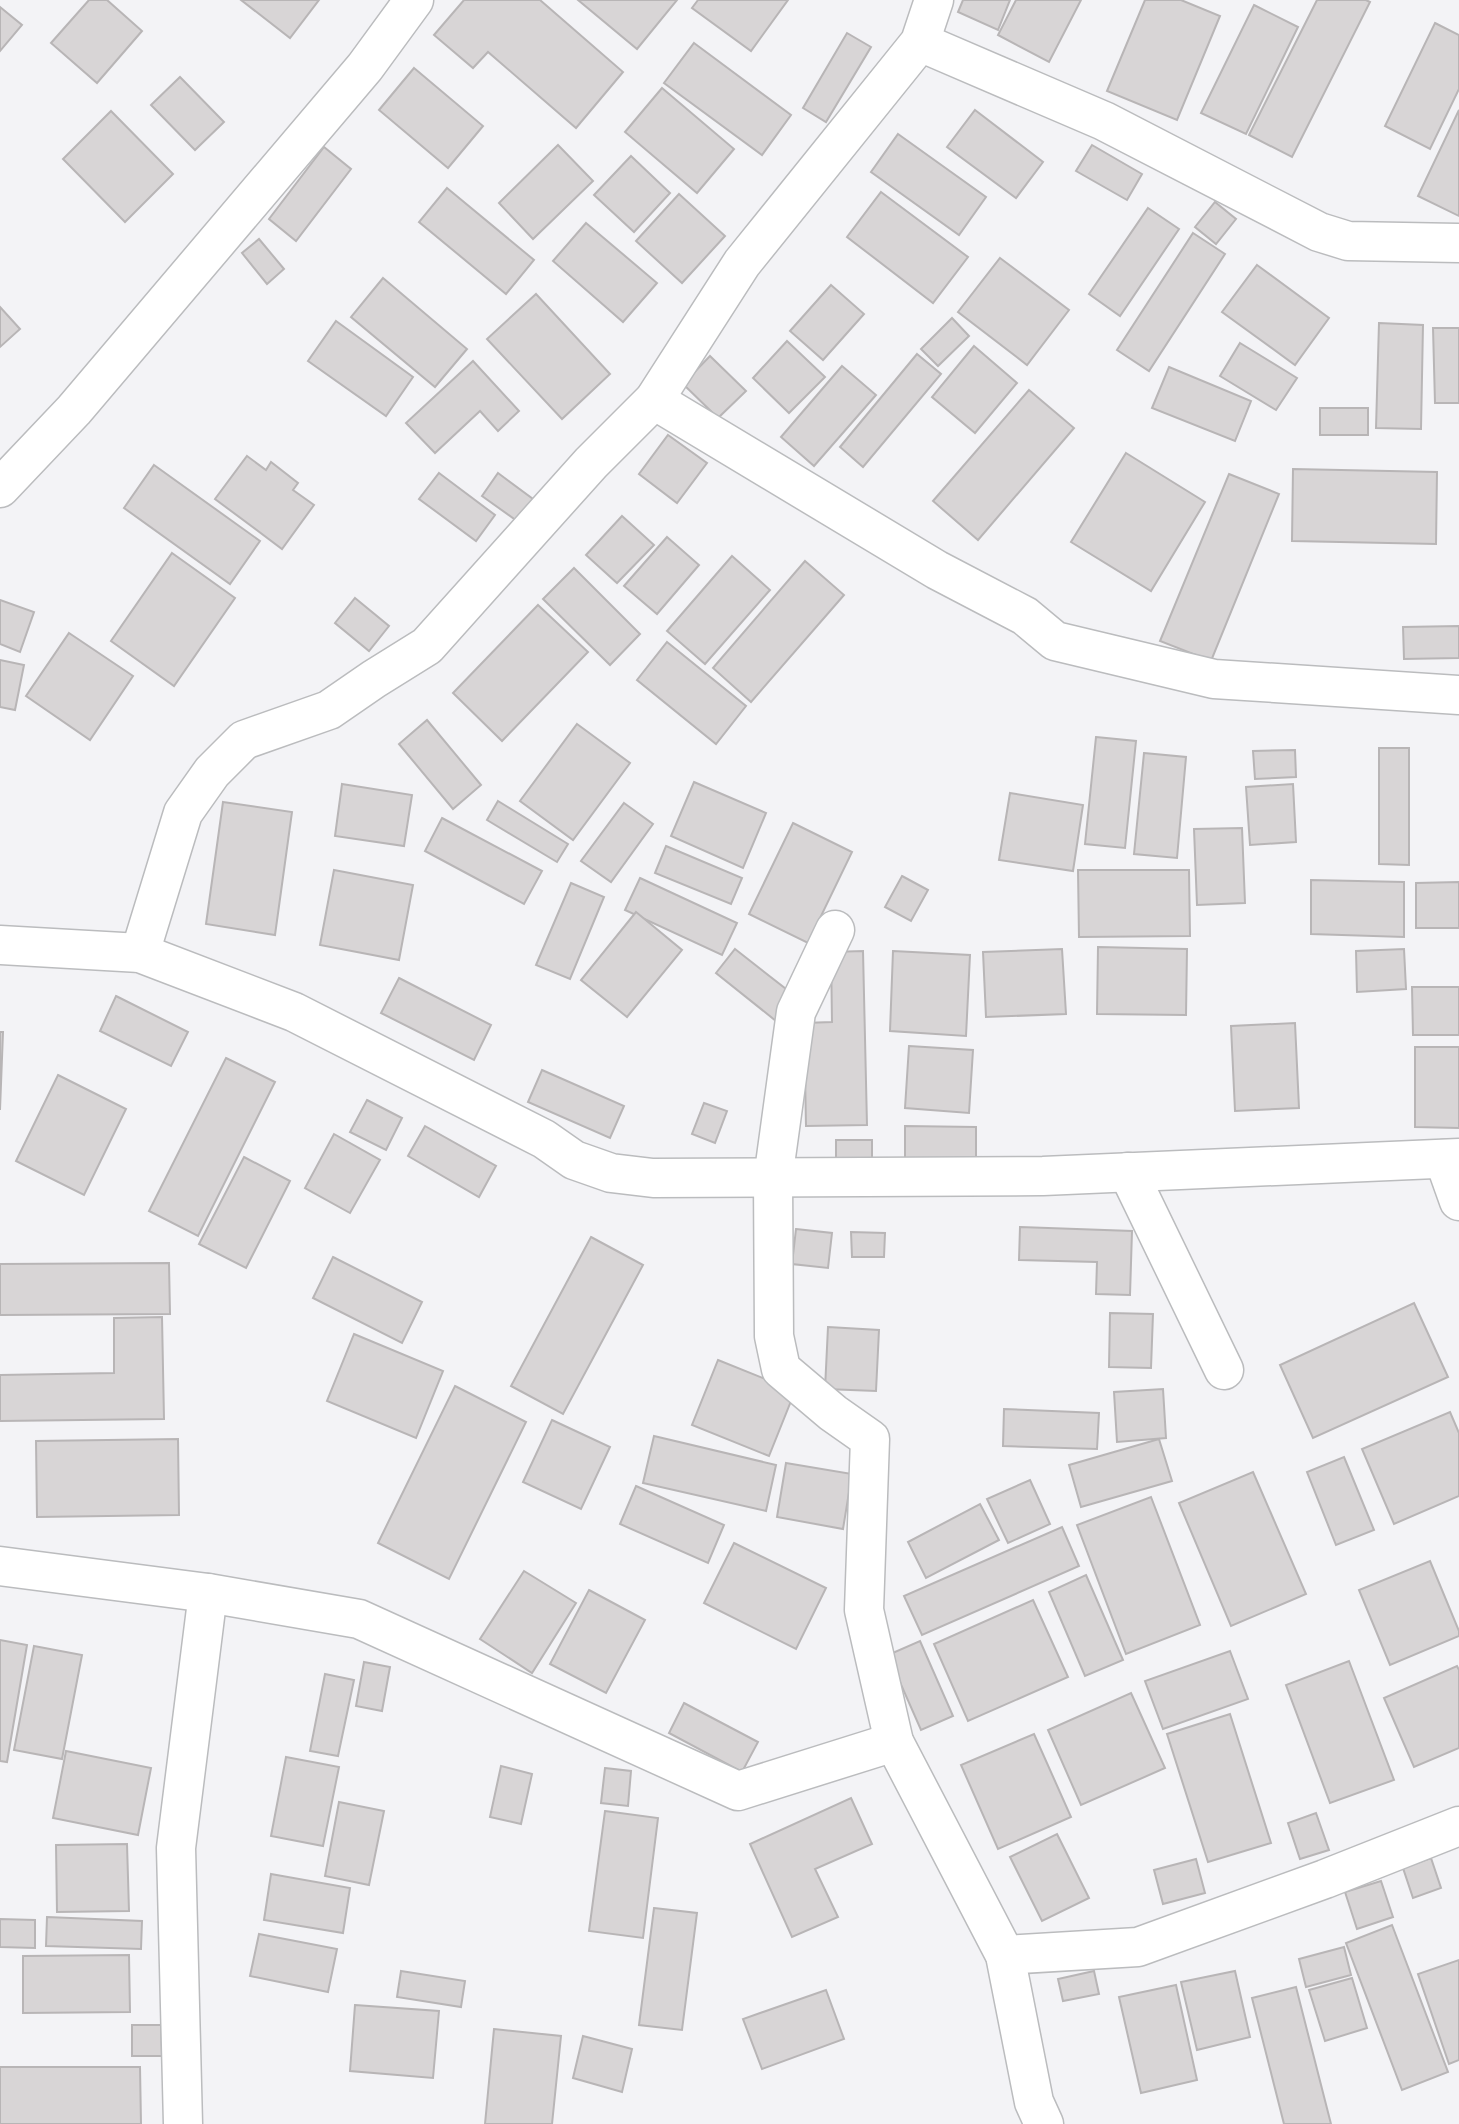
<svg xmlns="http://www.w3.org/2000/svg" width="1459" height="2124" font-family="Cabin,sans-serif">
	<rect width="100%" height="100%" fill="#f3f3f6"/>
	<!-- building -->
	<g fill="#d8d5d6" stroke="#b8b5b6" stroke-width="2">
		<path d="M89,0H107L142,31L97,83L51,43Z"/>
		<path d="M241,0H319L290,38Z"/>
		<path d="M464,0H540L623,72L576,128L488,52L473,68L434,35Z"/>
		<path d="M578,0H677L637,49Z"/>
		<path d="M698,0H788L751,51L692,8Z"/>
		<path d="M963,0H1010L998,30L958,12Z"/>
		<path d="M1016,0H1081L1049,62L998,35Z"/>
		<path d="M1145,0H1181L1220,16L1177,120L1107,91Z"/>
		<path d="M1317,0H1366L1370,2L1292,157L1249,135Z"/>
		<path d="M1254,5L1298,27L1246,134L1201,113Z"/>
		<path d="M0,7L22,25L0,51Z"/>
		<path d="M1435,23L1459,35V89L1430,149L1385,126Z"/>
		<path d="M847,33L871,47L826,122L803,108Z"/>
		<path d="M694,43L791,115L762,155L664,83Z"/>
		<path d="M414,68L483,126L448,168L379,110Z"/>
		<path d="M180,77L224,122L195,150L151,105Z"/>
		<path d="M662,88L734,149L697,193L625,132Z"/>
		<path d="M975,110L1043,162L1016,198L947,147Z"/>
		<path d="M1459,110V216L1418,196Z"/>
		<path d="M111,111L173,174L125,222L63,159Z"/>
		<path d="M898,134L986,197L959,235L871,172Z"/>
		<path d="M558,145L593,181L533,239L499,203Z"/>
		<path d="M1092,145L1142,174L1127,200L1076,171Z"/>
		<path d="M324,147L351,169L296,241L269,219Z"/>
		<path d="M631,156L670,193L634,232L594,195Z"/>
		<path d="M447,188L534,260L506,294L419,222Z"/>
		<path d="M881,192L968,257L933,303L847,237Z"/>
		<path d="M679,194L725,236L682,283L636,241Z"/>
		<path d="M1215,202L1236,219L1216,244L1195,227Z"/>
		<path d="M1148,208L1179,229L1120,316L1089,294Z"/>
		<path d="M586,223L657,283L623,322L553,261Z"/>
		<path d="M1193,233L1225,254L1149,371L1117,350Z"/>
		<path d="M259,239L284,269L267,284L242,253Z"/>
		<path d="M1000,258L1069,310L1027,365L958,312Z"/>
		<path d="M1257,265L1329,318L1295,365L1222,312Z"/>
		<path d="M383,278L467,349L435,387L351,317Z"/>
		<path d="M831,285L864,314L823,360L790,331Z"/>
		<path d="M536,294L610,374L562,419L487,339Z"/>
		<path d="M0,307L20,329L0,347Z"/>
		<path d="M952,318L969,336L938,366L921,349Z"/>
		<path d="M336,321L413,377L386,416L308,361Z"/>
		<path d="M1379,323L1423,325L1421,429L1376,428Z"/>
		<path d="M1433,328H1459V403H1435Z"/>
		<path d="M787,341L825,377L789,413L753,378Z"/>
		<path d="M1240,343L1297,378L1276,410L1220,376Z"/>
		<path d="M974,346L1017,383L975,433L932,397Z"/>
		<path d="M917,354L941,374L863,467L840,447Z"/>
		<path d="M710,356L746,391L718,418L683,384Z"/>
		<path d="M473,361L519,411L498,431L480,411L435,453L406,423Z"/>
		<path d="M842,366L876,395L814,466L781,437Z"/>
		<path d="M1169,367L1251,401L1235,441L1152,408Z"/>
		<path d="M1029,390L1074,428L978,540L933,501Z"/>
		<rect x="1320" y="408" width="48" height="27"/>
		<path d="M668,435L707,463L677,503L639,474Z"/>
		<path d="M1126,453L1205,502L1151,591L1071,542Z"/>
		<path d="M247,456L266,470L271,462L298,483L293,490L314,505L282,549L215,499Z"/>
		<path d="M154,465L260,541L230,584L124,508Z"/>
		<path d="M1293,469L1437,472L1436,544L1292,541Z"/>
		<path d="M439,473L495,515L476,541L419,499Z"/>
		<path d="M498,473L533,499L517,521L482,496Z"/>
		<path d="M1229,474L1279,494L1211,661L1160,641Z"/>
		<path d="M622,516L654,545L617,583L586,555Z"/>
		<path d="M667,537L699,565L657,614L624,586Z"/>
		<path d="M172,553L235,598L174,686L111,641Z"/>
		<path d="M732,556L770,590L705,664L667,631Z"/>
		<path d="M805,561L844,595L751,702L713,668Z"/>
		<path d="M574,568L640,634L610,665L543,599Z"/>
		<path d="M355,598L389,626L369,651L335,623Z"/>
		<path d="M0,600L34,612L20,652L0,644Z"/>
		<path d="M538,605L588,652L502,741L453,693Z"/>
		<path d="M1459,626V658L1404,659L1403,627Z"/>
		<path d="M69,633L133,676L90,740L26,696Z"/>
		<path d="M667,642L746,706L716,744L637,680Z"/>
		<path d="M0,660L24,665L15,710L0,707Z"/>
		<path d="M427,720L481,785L453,809L399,744Z"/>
		<path d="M577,724L630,763L573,840L520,801Z"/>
		<path d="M1096,737L1136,741L1125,848L1085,844Z"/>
		<path d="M1379,748H1409V865L1379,864Z"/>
		<path d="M1295,750L1296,777L1255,779L1253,751Z"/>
		<path d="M1144,753L1186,757L1177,858L1134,854Z"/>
		<path d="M694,782L766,813L743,868L671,836Z"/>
		<path d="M342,784L412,795L404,846L335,836Z"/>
		<path d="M1293,784L1296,842L1250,845L1246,787Z"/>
		<path d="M1010,793L1083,805L1073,871L999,860Z"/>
		<path d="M498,801L568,844L557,862L487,820Z"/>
		<path d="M223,802L292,812L275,935L206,924Z"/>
		<path d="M624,803L653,824L611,882L581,861Z"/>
		<path d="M442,818L542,871L524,904L425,851Z"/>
		<path d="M793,823L852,852L808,943L749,914Z"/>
		<path d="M1242,828L1245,903L1197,905L1194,829Z"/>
		<path d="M666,846L742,878L731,904L655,873Z"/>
		<path d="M334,870L413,885L399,960L320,945Z"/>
		<path d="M1078,870H1189L1190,936L1079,937Z"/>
		<path d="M902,876L928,890L911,921L885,907Z"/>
		<path d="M640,878L737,923L722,955L625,910Z"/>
		<path d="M1311,880L1404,882V937L1311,934Z"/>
		<path d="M1459,882V928H1416V883Z"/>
		<path d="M571,883L604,897L570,979L536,965Z"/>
		<path d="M636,912L682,950L627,1017L581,980Z"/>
		<path d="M1098,947L1187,949L1186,1015L1097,1014Z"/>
		<path d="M735,949L795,996L776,1021L716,973Z"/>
		<path d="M1062,949L1066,1014L986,1017L983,952Z"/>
		<path d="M1404,949L1406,989L1357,992L1356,951Z"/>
		<path d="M863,951L867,1125L806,1126L804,1023L832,1022L831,952Z"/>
		<path d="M893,951L970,955L966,1036L890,1031Z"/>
		<path d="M399,978L491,1025L474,1060L381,1013Z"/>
		<path d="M1412,987H1459V1035H1413Z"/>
		<path d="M116,996L188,1032L171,1066L100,1031Z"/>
		<path d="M1295,1023L1299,1108L1235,1111L1231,1026Z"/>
		<path d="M0,1032H3L0,1110Z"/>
		<path d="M909,1046L973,1050L969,1113L905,1108Z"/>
		<path d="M1415,1047H1459V1128L1415,1127Z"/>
		<path d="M226,1058L275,1082L198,1236L149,1211Z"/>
		<path d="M542,1070L624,1106L610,1138L528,1102Z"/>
		<path d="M58,1075L126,1109L84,1195L16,1161Z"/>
		<path d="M367,1100L402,1118L386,1150L350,1132Z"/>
		<path d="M704,1103L727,1111L715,1143L692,1134Z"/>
		<path d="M425,1126L496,1166L479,1197L408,1156Z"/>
		<path d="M905,1126L976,1127V1164L905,1163Z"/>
		<path d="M334,1134L380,1160L350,1213L305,1188Z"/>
		<rect x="836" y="1140" width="36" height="27"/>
		<path d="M244,1157L290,1181L246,1268L199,1244Z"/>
		<path d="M1020,1227L1132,1231L1130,1295L1096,1294L1097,1262L1019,1260Z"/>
		<path d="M796,1229L832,1233L828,1268L792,1264Z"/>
		<path d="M851,1232L885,1233L884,1257H852Z"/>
		<path d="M591,1237L643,1265L563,1414L511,1386Z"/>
		<path d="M333,1257L422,1302L402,1343L313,1298Z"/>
		<path d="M169,1263L170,1314L0,1315V1264Z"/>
		<path d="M1414,1303L1448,1377L1313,1438L1280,1365Z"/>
		<path d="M1110,1313L1153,1314L1151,1368L1109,1367Z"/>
		<path d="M162,1317L164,1419L0,1421V1375L114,1373V1318Z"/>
		<path d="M828,1327L879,1330L876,1391L825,1389Z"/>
		<path d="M354,1334L443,1371L416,1438L327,1401Z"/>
		<path d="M718,1360L795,1391L769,1456L692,1425Z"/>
		<path d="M455,1386L526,1422L449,1579L378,1543Z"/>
		<path d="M1163,1389L1166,1438L1117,1442L1114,1392Z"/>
		<path d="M1004,1409L1099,1413L1097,1449L1003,1446Z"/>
		<path d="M1450,1412L1459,1433V1496L1394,1524L1362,1449Z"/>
		<path d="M552,1420L610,1447L581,1509L523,1482Z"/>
		<path d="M654,1436L776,1465L766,1511L643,1483Z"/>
		<path d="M178,1439L179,1515L37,1517L36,1441Z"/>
		<path d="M1159,1439L1172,1481L1081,1507L1069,1465Z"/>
		<path d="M1344,1457L1374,1530L1336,1545L1307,1472Z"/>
		<path d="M786,1463L852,1474L843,1529L777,1517Z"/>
		<path d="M1253,1472L1306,1594L1231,1626L1179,1503Z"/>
		<path d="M1030,1480L1050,1524L1008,1543L987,1499Z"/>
		<path d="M636,1486L724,1525L708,1563L620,1524Z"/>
		<path d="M1151,1497L1200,1625L1126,1654L1077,1525Z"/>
		<path d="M980,1504L999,1540L926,1578L908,1542Z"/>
		<path d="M1062,1527L1079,1566L922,1635L904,1596Z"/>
		<path d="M734,1543L826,1588L796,1649L704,1603Z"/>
		<path d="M1430,1561L1459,1631V1636L1390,1665L1359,1590Z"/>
		<path d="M524,1571L576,1603L532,1673L480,1639Z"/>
		<path d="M1086,1575L1123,1660L1085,1676L1049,1592Z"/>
		<path d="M589,1590L645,1620L606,1693L550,1664Z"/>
		<path d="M1033,1600L1068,1677L968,1721L934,1644Z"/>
		<path d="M0,1640L27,1645L7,1762L0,1761Z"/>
		<path d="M920,1641L953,1716L921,1730L888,1655Z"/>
		<path d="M34,1646L82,1655L62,1759L14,1750Z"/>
		<path d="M1230,1651L1248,1699L1163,1729L1145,1681Z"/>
		<path d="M1349,1661L1394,1780L1330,1803L1286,1685Z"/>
		<path d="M364,1662L390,1667L382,1711L356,1706Z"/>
		<path d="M1457,1666L1459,1670V1748L1414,1767L1384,1698Z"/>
		<path d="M325,1674L354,1680L338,1756L310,1751Z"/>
		<path d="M1131,1693L1165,1768L1081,1805L1048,1730Z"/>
		<path d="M684,1703L758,1742L742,1772L669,1733Z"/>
		<path d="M1230,1714L1271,1843L1208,1862L1167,1734Z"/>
		<path d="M1034,1734L1071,1817L998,1849L961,1765Z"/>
		<path d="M66,1751L151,1768L138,1835L53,1818Z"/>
		<path d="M286,1757L339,1767L323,1846L271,1836Z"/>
		<path d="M501,1766L532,1774L521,1824L490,1817Z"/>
		<path d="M605,1768L631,1771L628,1806L601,1803Z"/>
		<path d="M851,1798L872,1844L815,1869L838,1917L792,1937L750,1844Z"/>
		<path d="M339,1802L384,1811L369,1885L325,1876Z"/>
		<path d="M605,1811L658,1818L643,1938L589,1931Z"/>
		<path d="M1316,1813L1329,1850L1300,1859L1288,1823Z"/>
		<path d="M1057,1834L1089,1898L1042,1921L1010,1857Z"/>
		<path d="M127,1844L129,1911L57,1912L56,1845Z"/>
		<path d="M1431,1858L1441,1888L1413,1898L1403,1868Z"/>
		<path d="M1196,1859L1205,1893L1163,1904L1154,1870Z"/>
		<path d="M271,1874L350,1888L343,1933L264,1920Z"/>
		<path d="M1381,1881L1393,1917L1357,1929L1345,1892Z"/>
		<path d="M654,1908L697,1913L682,2030L639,2025Z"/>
		<path d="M47,1917L142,1921L141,1949L46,1946Z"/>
		<path d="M0,1919L35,1920V1948L0,1947Z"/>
		<path d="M1392,1925L1448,2072L1402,2090L1346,1943Z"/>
		<path d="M259,1934L337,1949L328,1992L250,1976Z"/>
		<path d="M1344,1947L1351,1975L1306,1987L1299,1959Z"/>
		<path d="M129,1955L130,2012L23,2013V1956Z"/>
		<path d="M1459,1960V2060L1449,2064L1418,1974Z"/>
		<path d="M401,1971L465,1981L461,2007L397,1997Z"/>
		<path d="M1094,1971L1099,1994L1063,2001L1058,1979Z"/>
		<path d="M1235,1971L1250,2037L1197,2050L1181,1982Z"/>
		<path d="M1352,1978L1367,2028L1325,2041L1309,1990Z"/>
		<path d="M1176,1985L1197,2080L1141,2093L1119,1997Z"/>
		<path d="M1296,1987L1331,2124H1284L1252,1998Z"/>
		<path d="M826,1990L844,2039L762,2069L743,2019Z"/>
		<path d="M355,2005L439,2011L433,2078L350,2071Z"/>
		<path d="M132,2025H161L162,2056H132Z"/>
		<path d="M494,2029L561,2036L552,2124H485Z"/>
		<path d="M583,2036L632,2049L622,2092L573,2078Z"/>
		<path d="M0,2067H140L141,2124H0Z"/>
	</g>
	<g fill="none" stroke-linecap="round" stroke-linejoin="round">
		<defs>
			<g id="street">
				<path d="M920,42L1104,121L1319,232L1348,241L1459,243"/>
				<path d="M654,400L937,570L1025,616L1055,641L1214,679L1459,695"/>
				<path d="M0,488L74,410L365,67L414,0"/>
				<path d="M835,930L796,1012L773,1179L774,1336L781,1369L833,1413L870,1439L864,1610L894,1742L1005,1955L1034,2102L1044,2124"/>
				<path d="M0,945L140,953L294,1012L544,1139L574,1160L611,1173L653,1178L1043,1176L1459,1158"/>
				<path d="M140,953L183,813L212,772L244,740L329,710L374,679L427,646L591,463L654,400L742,263L920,42L934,0"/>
				<path d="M1444,1159L1459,1201"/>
				<path d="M1128,1172L1224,1370"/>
				<path d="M0,1566L208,1593L359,1619L738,1791L894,1742"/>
				<path d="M1005,1955L1138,1947L1325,1879L1459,1826"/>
				<path d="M183,2124L176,1848L208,1593"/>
			</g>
		</defs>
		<!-- street casing -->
		<use href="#street" stroke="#bbbcbe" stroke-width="41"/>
		<!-- street -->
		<use href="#street" stroke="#fff" stroke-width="38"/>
	</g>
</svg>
